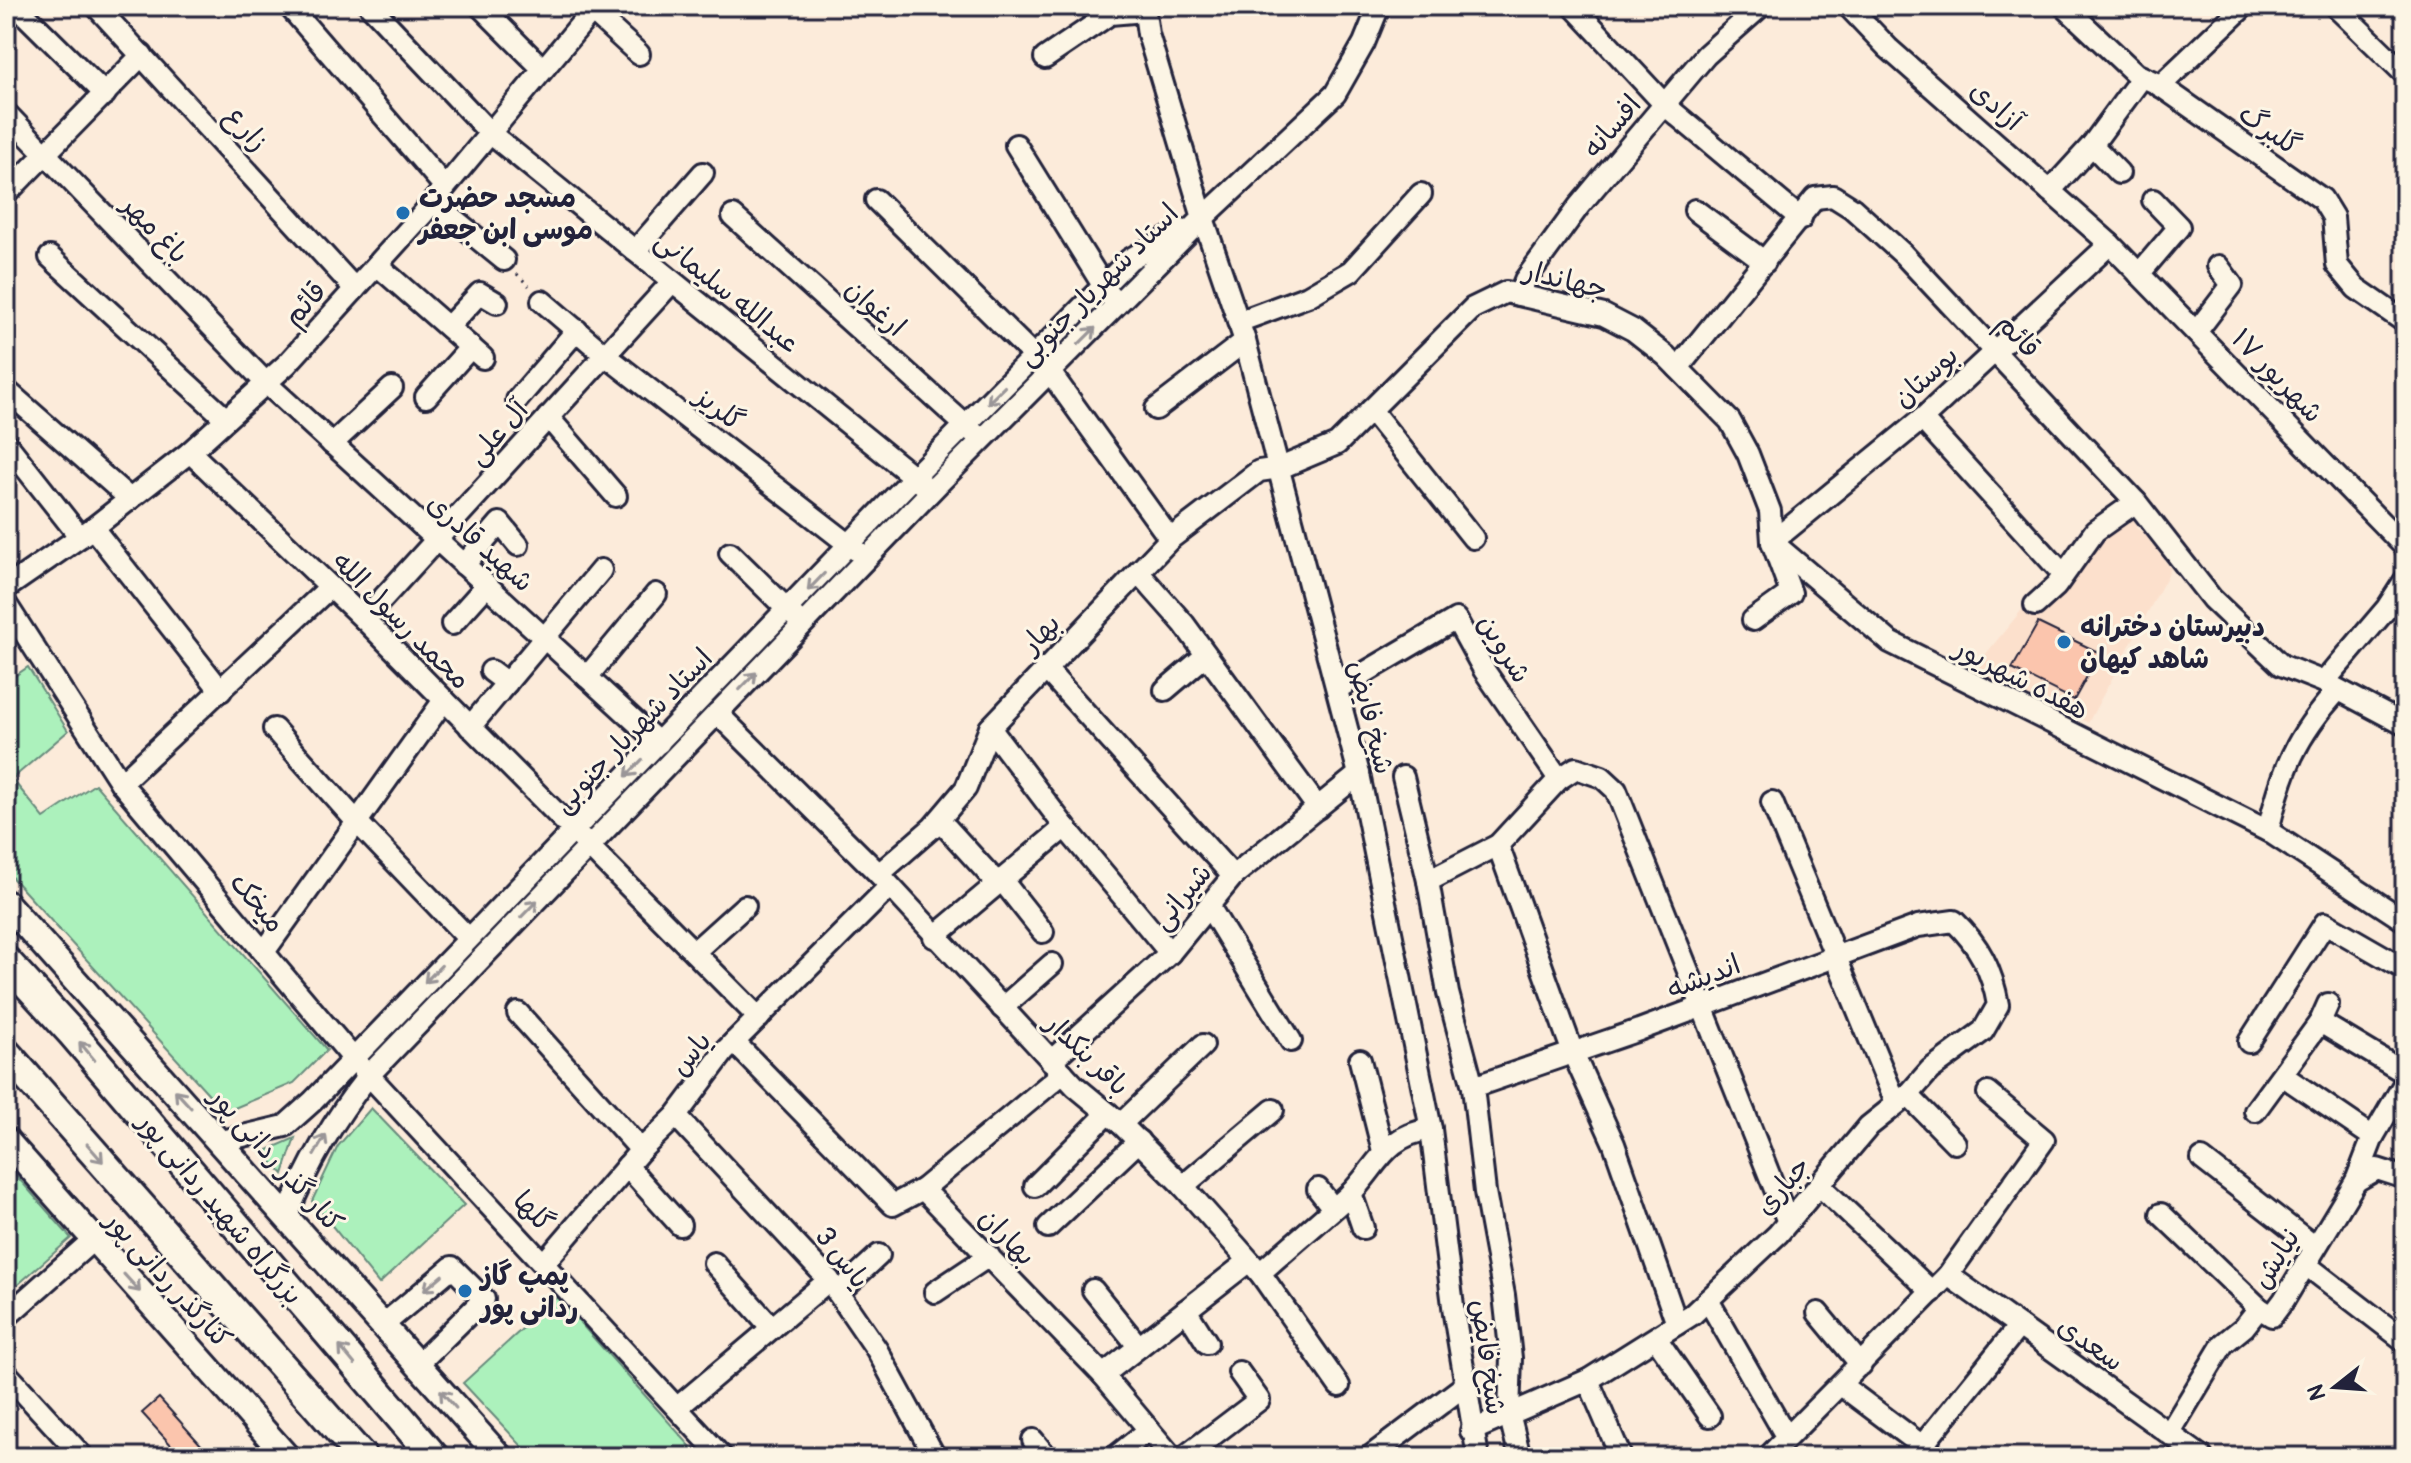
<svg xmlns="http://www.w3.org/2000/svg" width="2411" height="1463" font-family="Pangolin,'Playpen Sans Arabic',sans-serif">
	<rect width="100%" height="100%" fill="#fcebda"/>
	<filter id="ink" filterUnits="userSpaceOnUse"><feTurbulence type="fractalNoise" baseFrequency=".0125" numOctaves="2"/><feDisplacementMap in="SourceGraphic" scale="16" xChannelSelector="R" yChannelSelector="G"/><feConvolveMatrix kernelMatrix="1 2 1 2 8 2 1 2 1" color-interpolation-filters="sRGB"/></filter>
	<g filter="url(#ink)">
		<!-- built -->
		<path fill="#fce0cc" d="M2126,518L2135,519L2136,528L2144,533L2171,569L2088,723L2045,700L2035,711L1972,671L2029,601L2088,546Z"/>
		<!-- green -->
		<g fill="#acf1bc" stroke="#678a7c" stroke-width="2">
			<path d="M28,667L68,731L12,779L44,818L95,784L327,1050L294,1083L225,1112L6,871V682Z"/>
			<path d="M371,1108L464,1205L379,1284L312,1201L338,1146Z"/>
			<path d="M295,1138L283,1174L263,1152Z"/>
			<path d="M6,1164L71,1238L6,1295Z"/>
			<path d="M557,1297L700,1457H532L463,1383Z"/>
		</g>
		<!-- building -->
		<g fill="#fbc5ad" stroke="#22223b" stroke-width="2">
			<path d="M2038,623L2100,653L2074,700L2012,669Z"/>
			<path d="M159,1398L212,1457H182L142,1413Z"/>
		</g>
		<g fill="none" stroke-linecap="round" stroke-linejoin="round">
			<defs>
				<g id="minor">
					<path d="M16,6L105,94"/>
					<path d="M96,6L355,289"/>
					<path d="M289,6L445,187"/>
					<path d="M370,6L491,134L925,486"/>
					<path d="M480,6L543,69"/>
					<path d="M1144,6L1148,34L1203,218L1245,341L1359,774L1431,1129L1454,1314L1478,1457"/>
					<path d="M1573,6L1666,106L1801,219"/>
					<path d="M1848,6L1888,48L2110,244L2405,547"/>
					<path d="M2064,6L2136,74L2158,84L2322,199L2333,217L2337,265L2356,288L2405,322"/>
					<path d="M2335,6L2405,74"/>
					<path d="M592,11L639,54"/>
					<path d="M1045,58L1110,14L1145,11"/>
					<path d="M2160,86L2244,6"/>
					<path d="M6,113L266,383L659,743"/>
					<path d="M1016,145L1109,295"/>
					<path d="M2092,145L2119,173"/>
					<path d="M2050,191L2092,145L2142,77"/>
					<path d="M6,194L142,55"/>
					<path d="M876,200L1050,372L1170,539"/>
					<path d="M433,202L504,260"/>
					<path d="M1695,210L1765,262"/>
					<path d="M733,216L974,433"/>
					<path d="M2110,244L1922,419L1772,542L1890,642L2268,831L2405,921"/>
					<path d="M635,251L703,173"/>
					<path d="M50,257L226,419"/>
					<path d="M377,265L483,358"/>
					<path d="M2139,274L2179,227L2153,200"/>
					<path d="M1519,295L1525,280L1579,206L1706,55L1761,6"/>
					<path d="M542,301L605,355L860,553"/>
					<path d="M1238,322L1308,296L1351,271L1421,194"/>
					<path d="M448,327L480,293L497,303"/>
					<path d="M2197,331L2232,285L2218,266"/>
					<path d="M1678,368L1815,198L1833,196L1852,208L1903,254L2136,502L2212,599L2281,665L2324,682L2405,725"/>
					<path d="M6,390L130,499"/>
					<path d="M426,397L471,347"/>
					<path d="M517,400L577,330"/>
					<path d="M1156,409L1245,341"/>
					<path d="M1371,410L1473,538"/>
					<path d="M548,417L616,496"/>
					<path d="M1922,419L2063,574"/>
					<path d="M6,443L80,537"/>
					<path d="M332,444L392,388"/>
					<path d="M190,452L364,619L759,1018"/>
					<path d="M93,528L221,691"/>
					<path d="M730,553L797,619"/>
					<path d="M464,565L500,523L518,545"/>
					<path d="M1138,572L1184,624L1318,808"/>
					<path d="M6,588L93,528L190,452L287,364L422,215L596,6"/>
					<path d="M6,604L121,783L352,1057L722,1457"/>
					<path d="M2035,605L2056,586L2095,531L2136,502"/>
					<path d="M364,619L672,282"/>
					<path d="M452,624L487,585"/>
					<path d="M1045,668L1233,876"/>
					<path d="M491,671L507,683"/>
					<path d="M587,677L656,594"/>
					<path d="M2324,682L2387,608L2405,580"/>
					<path d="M1337,689L1456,619L1484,670L1559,779"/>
					<path d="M1165,690L1205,656"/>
					<path d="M717,713L879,874L1075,1086L1121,1124L1183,1186L1260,1273L1339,1386"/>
					<path d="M470,727L601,570"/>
					<path d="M990,728L1065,827L1170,953"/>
					<path d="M274,729L357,822L468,938"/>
					<path d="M1403,777L1428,881L1448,993L1473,1087L1485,1192L1504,1295L1511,1358L1509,1413L1520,1457"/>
					<path d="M121,783L330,587"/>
					<path d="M1772,802L1896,1103"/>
					<path d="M947,828L997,883"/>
					<path d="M2268,831C2282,771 2295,737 2338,690"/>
					<path d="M1498,845L1573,1053L1614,1144L1677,1324"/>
					<path d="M879,874L933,827L966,788L990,728L1170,539L1259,471L1280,468L1337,444L1473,308L1506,292L1604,315L1633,330L1666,356L1730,421L1748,454L1770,511L1772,542L1791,593L1753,620"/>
					<path d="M1001,879L1043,932"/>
					<path d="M1428,881L1498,845L1559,779L1576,768L1602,777L1616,790L1788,1222"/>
					<path d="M1210,908L1291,1041"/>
					<path d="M934,937L1065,827"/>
					<path d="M264,952L444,700"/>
					<path d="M694,952L745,906"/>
					<path d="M1002,1008L1052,964"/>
					<path d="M518,1013L641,1150"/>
					<path d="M2320,1022L2405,1073"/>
					<path d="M734,1042L893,1205L923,1189L1063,1073"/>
					<path d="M2249,1042L2325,923L2405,969"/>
					<path d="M1360,1060L1383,1151"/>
					<path d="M1051,1061L1170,953L1233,876L1359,774"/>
					<path d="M2282,1075L2373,1137"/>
					<path d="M1908,1095L1955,1143"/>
					<path d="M2255,1111L2320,1022L2328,1004"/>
					<path d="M676,1116L829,1280L877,1350L935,1457"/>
					<path d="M1121,1124L1203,1045"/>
					<path d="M222,1141L285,1126L313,1101L914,477L1130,259L1182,230"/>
					<path d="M2202,1159L2315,1247"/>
					<path d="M627,1166L680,1225"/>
					<path d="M2356,1181L2377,1169L2405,1178"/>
					<path d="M1819,1185L1932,1292"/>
					<path d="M1035,1186L1108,1113"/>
					<path d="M1183,1186L1273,1110"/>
					<path d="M923,1189L1103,1375L1172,1457"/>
					<path d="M1318,1189L1333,1208"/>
					<path d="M1351,1193L1363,1228"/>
					<path d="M2161,1214L2259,1308"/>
					<path d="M287,1216C308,1163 334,1119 369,1075L939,483L1203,218L1335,94L1364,43L1379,6"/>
					<path d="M1048,1227L1139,1141"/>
					<path d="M544,1263L641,1150L676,1116L724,1052L889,887"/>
					<path d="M714,1263L772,1328"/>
					<path d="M2305,1264L2405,1341"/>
					<path d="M1260,1273C1289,1247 1319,1222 1348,1196C1378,1167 1383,1136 1431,1129"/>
					<path d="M1948,1275L2202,1457"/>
					<path d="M1093,1290L1139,1347"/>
					<path d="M935,1292L989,1256"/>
					<path d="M838,1293L879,1255"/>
					<path d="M1708,1300L1786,1436"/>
					<path d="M1186,1310L1207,1343"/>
					<path d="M1818,1313L1861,1365"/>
					<path d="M6,1317L94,1239"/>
					<path d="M383,1325L452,1267L484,1299L418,1364"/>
					<path d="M1656,1338L1710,1416"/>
					<path d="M6,1373L83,1457"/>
					<path d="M1103,1375L1249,1261"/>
					<path d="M1588,1380L1621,1457"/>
					<path d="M1841,1385L1937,1457"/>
					<path d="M678,1407L829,1280"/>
					<path d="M1471,1431L1588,1380L1693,1314L1778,1234L1869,1126L1908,1095L1930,1070L1983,1031L1998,1005C1992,970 1979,945 1954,921L1918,926L1639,1030L1473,1087"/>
					<path d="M2170,1432L2223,1344L2244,1327L2259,1308L2272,1316L2284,1300L2356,1181L2373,1137L2405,1082"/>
					<path d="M1033,1440L1047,1457"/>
					<path d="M1922,1446L2019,1326"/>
					<path d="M1371,1456L1464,1386"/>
					<path d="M1115,1457L1149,1430"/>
					<path d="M1184,1457L1259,1400L1239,1372"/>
					<path d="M1768,1457L1948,1275L2044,1140L1988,1093"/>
				</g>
				<g id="major">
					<path d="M6,903L500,1457"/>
					<path d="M6,1140L287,1457"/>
				</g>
				<g id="highway">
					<path d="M6,961L71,1032L434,1457"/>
					<path d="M6,1053L362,1457"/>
				</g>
			</defs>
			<!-- minor casing -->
			<use href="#minor" stroke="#22223b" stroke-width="26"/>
			<!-- major casing -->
			<use href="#major" stroke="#22223b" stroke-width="30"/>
			<!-- highway casing -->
			<use href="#highway" stroke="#22223b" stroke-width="34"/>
			<!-- path -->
			<path stroke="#22223b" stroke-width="3" stroke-dasharray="2 6" stroke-linecap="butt" d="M517,274L529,286"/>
			<!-- minor -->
			<use href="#minor" stroke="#fcf5e5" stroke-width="20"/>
			<!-- major -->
			<use href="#major" stroke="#fcf5e5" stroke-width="24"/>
			<!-- highway -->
			<use href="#highway" stroke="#fcf5e5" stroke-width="28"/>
		</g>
		<!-- one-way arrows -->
		<defs><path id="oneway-shaft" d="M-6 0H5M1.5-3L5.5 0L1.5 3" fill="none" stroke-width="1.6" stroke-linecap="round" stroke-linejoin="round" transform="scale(2)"/></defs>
		<g stroke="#9a9698">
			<use href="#oneway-shaft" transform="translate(1087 336) rotate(-45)"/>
			<use href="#oneway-shaft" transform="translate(996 395) rotate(135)"/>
			<use href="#oneway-shaft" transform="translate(816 582) rotate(134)"/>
			<use href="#oneway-shaft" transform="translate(748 681) rotate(-46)"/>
			<use href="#oneway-shaft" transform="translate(634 768) rotate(134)"/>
			<use href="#oneway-shaft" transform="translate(529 909) rotate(-46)"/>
			<use href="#oneway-shaft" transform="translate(433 974) rotate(134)"/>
			<use href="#oneway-shaft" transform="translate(87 1051) rotate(-130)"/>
			<use href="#oneway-shaft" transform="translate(183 1099) rotate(-132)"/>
			<use href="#oneway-shaft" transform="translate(320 1145) rotate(-60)"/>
			<use href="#oneway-shaft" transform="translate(95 1153) rotate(49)"/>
			<use href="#oneway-shaft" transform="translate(132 1283) rotate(48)"/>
			<use href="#oneway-shaft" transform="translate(433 1283) rotate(140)"/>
			<use href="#oneway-shaft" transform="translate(347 1355) rotate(-130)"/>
			<use href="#oneway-shaft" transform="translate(448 1399) rotate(-131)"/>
		</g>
	</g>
	<!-- markers -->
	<g fill="#1f6fb2" stroke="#fcf5e5" stroke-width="3">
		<circle cx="403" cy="213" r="8"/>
		<circle cx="2064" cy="642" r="8"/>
		<circle cx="465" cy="1291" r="8"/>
	</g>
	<g text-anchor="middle" stroke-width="6" stroke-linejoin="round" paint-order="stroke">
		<!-- street labels -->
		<g font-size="28" fill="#22223b" stroke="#fcf5e5">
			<text transform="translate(1997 105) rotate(41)" y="10">آزادی</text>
			<text transform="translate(1611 126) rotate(-49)" y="10">افسانه</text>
			<text transform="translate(247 128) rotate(48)" y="10">زارع</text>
			<text transform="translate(2270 129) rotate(35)" y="10">گلبرگ</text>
			<text transform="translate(156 229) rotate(46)" y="10">باغ مهر</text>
			<text transform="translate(1566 279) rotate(14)" y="10">جهاندار</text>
			<text transform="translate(1097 284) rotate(-45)" y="10">استاد شهریار جنوبی</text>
			<text transform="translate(728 291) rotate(39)" y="10">عبدالله سلیمانی</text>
			<text transform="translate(304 303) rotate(-48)" y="10">قائم</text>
			<text transform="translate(876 307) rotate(42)" y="10">ارغوان</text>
			<text transform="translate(2019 335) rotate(47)" y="10">قائم</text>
			<text transform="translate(2278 375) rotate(46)" y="10">۱۷ شهریور</text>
			<text transform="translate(1925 376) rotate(-42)" y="10">بوستان</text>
			<text transform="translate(720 408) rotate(38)" y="10">گلریز</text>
			<text transform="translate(497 432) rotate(-48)" y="10">آل علی</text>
			<text transform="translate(481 542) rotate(42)" y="10">شهید قادری</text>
			<text transform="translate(402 620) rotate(45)" y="10">محمد رسول الله</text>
			<text transform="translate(1040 633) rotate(-46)" y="10">بهار</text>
			<text transform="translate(1505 648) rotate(58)" y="10">شروین</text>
			<text transform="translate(2022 678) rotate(27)" y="10">هفده شهریور</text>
			<text transform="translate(1372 717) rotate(76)" y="10">شیخ فایض</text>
			<text transform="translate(632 730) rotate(-46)" y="10">استاد شهریار جنوبی</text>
			<text transform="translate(1181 896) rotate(-50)" y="10">شیرانی</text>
			<text transform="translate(258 902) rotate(50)" y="10">میخک</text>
			<text transform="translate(1703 976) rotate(-21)" y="10">اندیشه</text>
			<text transform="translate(690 1053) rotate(-51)" y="10">یاس</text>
			<text transform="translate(1088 1054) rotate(44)" y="10">باقر بنکدار</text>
			<text transform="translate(277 1159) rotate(48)" y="10">کنار گذر ردانی پور</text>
			<text transform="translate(1782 1185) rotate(-49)" y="10">جباری</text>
			<text transform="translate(221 1208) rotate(50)" y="10">بزرگراه شهید ردانی پور</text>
			<text transform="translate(534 1211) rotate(47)" y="10">گلها</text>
			<text transform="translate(1008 1236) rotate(46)" y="10">بهاران</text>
			<text transform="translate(843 1257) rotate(52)" y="10">یاس 3</text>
			<text transform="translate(2275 1258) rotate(-58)" y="10">نیایش</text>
			<text transform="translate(169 1279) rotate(48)" y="10">کنارگذر ردانی پور</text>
			<text transform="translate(2091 1343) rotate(35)" y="10">سعدی</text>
			<text transform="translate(1489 1357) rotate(82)" y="10">شیخ فایض</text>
		</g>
		<!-- poi labels -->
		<g font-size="28" font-weight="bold" fill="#22223b" stroke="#fcf5e5" text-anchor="start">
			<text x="419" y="207">مسجد حضرت<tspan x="419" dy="32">موسی ابن جعفر</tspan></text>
			<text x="2080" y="636">دبیرستان دخترانه<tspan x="2080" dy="32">شاهد کیهان</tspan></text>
			<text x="481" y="1285">پمپ گاز<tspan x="481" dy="32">ردانی پور</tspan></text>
		</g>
	</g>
	<!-- margin -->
	<rect width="2411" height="1463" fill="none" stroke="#fcf5e5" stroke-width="32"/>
	<rect x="16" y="16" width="2379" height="1431" fill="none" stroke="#22223b" stroke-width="3" filter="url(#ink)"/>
	<!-- north arrow -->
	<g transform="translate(2335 1387) rotate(253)" stroke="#fcf5e5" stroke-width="6" paint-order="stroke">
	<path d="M0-6L14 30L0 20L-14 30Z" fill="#22223b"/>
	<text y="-12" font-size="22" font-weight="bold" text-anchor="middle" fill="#22223b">N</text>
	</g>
</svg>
